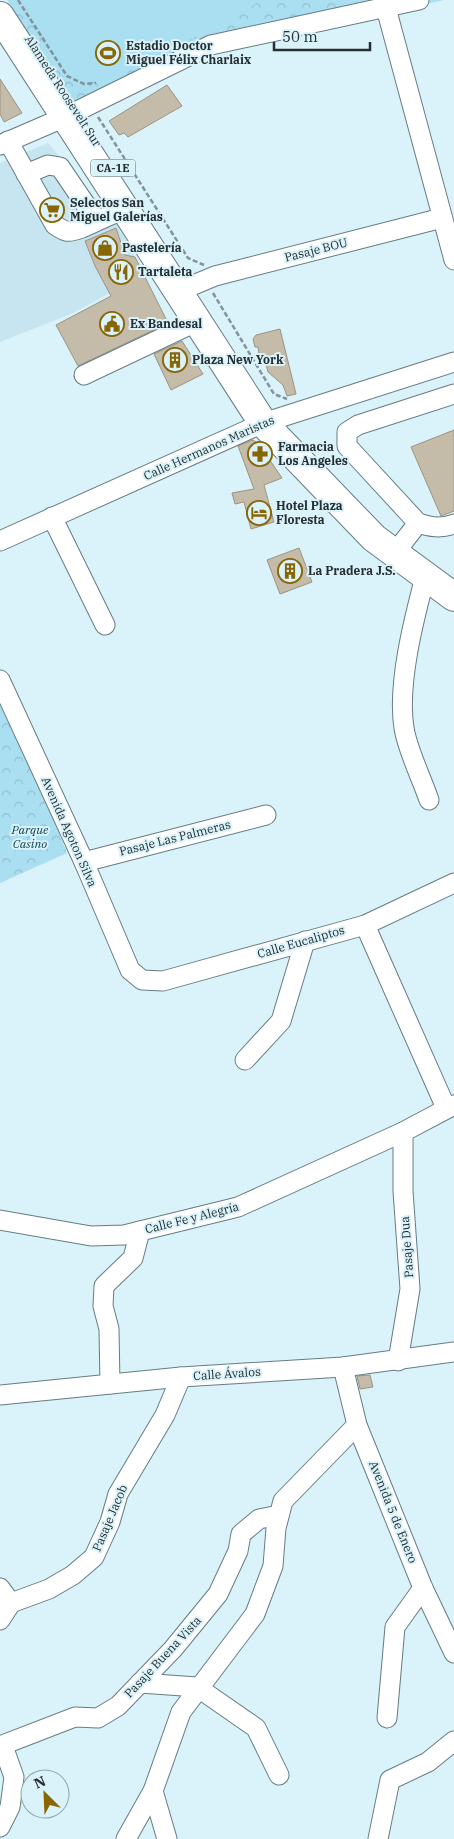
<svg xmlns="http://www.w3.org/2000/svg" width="454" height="1839" font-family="'IBM Plex Serif',serif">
	<defs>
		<pattern id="park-crowns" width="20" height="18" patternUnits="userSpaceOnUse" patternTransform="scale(1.25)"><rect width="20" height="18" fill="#a9dff1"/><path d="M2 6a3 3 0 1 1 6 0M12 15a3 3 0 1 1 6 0" fill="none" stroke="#91c0cf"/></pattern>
	</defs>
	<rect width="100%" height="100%" fill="#daf2fa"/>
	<!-- built -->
	<path fill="#c6e5f0" d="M48,143L118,225L146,278L110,293L71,314L0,342V163Z"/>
	<!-- park -->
	<g fill="url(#park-crowns)">
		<path d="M7,0H444L212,52L82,115Z"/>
		<path d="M0,683L67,853L0,883Z"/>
	</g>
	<!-- pitch -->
	<path fill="#a9dff1" d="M21,0H262L208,31L99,82L68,75Z"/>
	<!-- building -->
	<g fill="#c4bba8" stroke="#9c9382">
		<path d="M0,79L22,113L4,122L0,114Z"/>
		<path d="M167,85L182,106L128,137L124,133L119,135L109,121Z"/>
		<path d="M116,228L125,255L135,257L168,323L78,366L56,325L111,296L95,266L85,241Z"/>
		<path d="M280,329L296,394L287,396L283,385L268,372L266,364H263L262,355L259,354L258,347H255L253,339L256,335Z"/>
		<path d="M182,341L203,374L171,390L154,354Z"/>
		<path d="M454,430V511L441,516L411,447Z"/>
		<path d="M253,440L259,444L282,478L264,485L274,522L251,529L244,502L235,504L232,493L254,489L238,446Z"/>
		<path d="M299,548L312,582L280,594L267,560Z"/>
		<path d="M370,1375L373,1387L360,1389L357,1376Z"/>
	</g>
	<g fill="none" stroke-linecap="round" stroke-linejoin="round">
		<defs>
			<g id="minor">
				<path d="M386,8L454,260"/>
				<path d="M8,141L55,225C58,227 62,230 66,231C79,234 109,212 126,210"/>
				<path d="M0,145L65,117L211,45L419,0"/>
				<path d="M26,174L48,165L60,167L96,220"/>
				<path d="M191,286L215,276L442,218"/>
				<path d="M84,375L198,321"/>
				<path d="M454,394L358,425L347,432V446L418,523C430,527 441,529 454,524"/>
				<path d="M52,517L105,625"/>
				<path d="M0,541L263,423L454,362"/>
				<path d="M394,554L418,523"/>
				<path d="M425,577C414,619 397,684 404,728C407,749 422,779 429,800"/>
				<path d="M0,680L84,862L130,970L142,980L163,981L365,925L454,883"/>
				<path d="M84,862L266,815"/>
				<path d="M365,925L446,1108"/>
				<path d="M245,1060L281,1021L305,941"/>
				<path d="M0,1220L91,1236L124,1235L238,1207L403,1132L454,1105"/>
				<path d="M398,1361L410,1289L403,1191V1132"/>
				<path d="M343,1367L357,1425L423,1588L454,1653"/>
				<path d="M110,1384L109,1329L103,1306L104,1286L133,1258L140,1231"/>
				<path d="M0,1395L181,1377L343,1367L454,1352"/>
				<path d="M0,1588L11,1603"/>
				<path d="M0,1620L11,1603L49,1589L73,1575L94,1557L110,1522L118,1494L165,1415L181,1377"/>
				<path d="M140,1683L197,1687L256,1728L279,1775"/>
				<path d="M387,1718L395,1627L423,1588"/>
				<path d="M0,1746L75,1717L98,1718L118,1706L173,1649L218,1594L238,1551L241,1534L259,1519L279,1515"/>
				<path d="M153,1791L167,1839"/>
				<path d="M0,1827L10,1807L14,1777L3,1746"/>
				<path d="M126,1839L153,1791L181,1712L255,1614L273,1566L276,1528L283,1501L357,1425"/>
				<path d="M378,1839L390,1780L428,1762L454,1741"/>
			</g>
			<path id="highway" d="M0,16L263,423L374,538L454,597"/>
		</defs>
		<!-- minor casing -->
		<use href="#minor" stroke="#667c83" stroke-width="21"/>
		<!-- highway casing -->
		<use href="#highway" stroke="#667c83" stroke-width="30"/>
		<!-- path -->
		<g stroke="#829399" stroke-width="2.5" stroke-dasharray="5 2.5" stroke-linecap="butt">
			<path d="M18,0L67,76L84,84L96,83"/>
			<path d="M98,117L188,258L204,265"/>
			<path d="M213,293L274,394L287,399"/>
		</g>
		<!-- minor -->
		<use href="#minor" stroke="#fff" stroke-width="19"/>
		<!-- highway -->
		<use href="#highway" stroke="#fff" stroke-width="28"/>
	</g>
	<!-- icons -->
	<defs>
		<symbol id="stadium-ring" viewBox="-11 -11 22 22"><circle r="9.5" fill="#daf2fa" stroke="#886603" stroke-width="1.5"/><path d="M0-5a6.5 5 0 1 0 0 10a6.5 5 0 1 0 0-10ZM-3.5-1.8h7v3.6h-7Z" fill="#886603"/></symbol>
		<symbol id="supermarket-ring" viewBox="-11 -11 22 22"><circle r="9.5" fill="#daf2fa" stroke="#886603" stroke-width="1.5"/><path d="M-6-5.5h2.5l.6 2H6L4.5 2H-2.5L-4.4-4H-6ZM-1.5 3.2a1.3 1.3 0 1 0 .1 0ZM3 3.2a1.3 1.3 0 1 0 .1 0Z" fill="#886603"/></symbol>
		<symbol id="shop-ring" viewBox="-11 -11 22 22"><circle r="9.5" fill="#daf2fa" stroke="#886603" stroke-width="1.5"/><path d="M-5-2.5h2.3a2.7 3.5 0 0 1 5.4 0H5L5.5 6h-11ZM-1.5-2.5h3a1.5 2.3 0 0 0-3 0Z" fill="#886603"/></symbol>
		<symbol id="restaurant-ring" viewBox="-11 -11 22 22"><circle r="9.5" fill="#daf2fa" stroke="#886603" stroke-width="1.5"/><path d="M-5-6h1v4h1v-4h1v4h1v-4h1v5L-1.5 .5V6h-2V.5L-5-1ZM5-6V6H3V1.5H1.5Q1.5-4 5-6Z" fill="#886603"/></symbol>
		<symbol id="civic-ring" viewBox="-11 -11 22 22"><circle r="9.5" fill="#daf2fa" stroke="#886603" stroke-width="1.5"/><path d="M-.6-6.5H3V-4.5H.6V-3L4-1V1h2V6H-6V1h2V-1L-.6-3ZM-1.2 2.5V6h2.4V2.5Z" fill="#886603"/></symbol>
		<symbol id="building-ring" viewBox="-11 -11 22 22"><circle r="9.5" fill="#daf2fa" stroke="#886603" stroke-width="1.5"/><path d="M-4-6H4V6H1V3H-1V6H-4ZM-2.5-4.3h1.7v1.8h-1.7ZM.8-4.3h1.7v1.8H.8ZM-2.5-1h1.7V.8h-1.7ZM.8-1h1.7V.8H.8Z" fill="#886603"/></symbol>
		<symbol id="pharmacy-ring" viewBox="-11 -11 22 22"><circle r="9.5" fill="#daf2fa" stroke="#886603" stroke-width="1.5"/><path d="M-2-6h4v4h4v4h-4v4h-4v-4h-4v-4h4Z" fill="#886603"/></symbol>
		<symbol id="hotel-ring" viewBox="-11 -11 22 22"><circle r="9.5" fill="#daf2fa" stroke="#886603" stroke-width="1.5"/><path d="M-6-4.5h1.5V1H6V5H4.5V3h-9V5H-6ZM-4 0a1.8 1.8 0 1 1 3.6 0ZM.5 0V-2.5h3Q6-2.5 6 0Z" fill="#886603"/></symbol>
	</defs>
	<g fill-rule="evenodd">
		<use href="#stadium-ring" x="94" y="39" width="28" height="28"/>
		<use href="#supermarket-ring" x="38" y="196" width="28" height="28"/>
		<use href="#shop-ring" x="91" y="234" width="28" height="28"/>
		<use href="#restaurant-ring" x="107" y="258" width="28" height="28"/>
		<use href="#civic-ring" x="98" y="310" width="28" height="28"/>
		<use href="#building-ring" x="161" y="346" width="28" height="28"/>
		<use href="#pharmacy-ring" x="246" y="440" width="28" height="28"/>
		<use href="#hotel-ring" x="245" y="499" width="28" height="28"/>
		<use href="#building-ring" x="276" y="557" width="28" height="28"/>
	</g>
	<g text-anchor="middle" stroke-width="4" stroke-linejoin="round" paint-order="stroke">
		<!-- shield labels -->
		<rect fill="#daf2fa" stroke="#5b696d" stroke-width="1" x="90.5" y="159.5" width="45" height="17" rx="4"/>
		<g font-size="11" font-weight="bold" fill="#252e31">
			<text x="113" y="172">CA-1E</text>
		</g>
		<!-- poi labels -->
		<g font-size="12" font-weight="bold" fill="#252e31" stroke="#daf2fa" text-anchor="start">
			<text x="126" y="50">Estadio Doctor<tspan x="126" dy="14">Miguel Félix Charlaix</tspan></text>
			<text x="70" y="207">Selectos San<tspan x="70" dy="14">Miguel Galerías</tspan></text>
			<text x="122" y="252">Pastelería</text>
			<text x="138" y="276">Tartaleta</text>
			<text x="130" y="328">Ex Bandesal</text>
			<text x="192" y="364">Plaza New York</text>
			<text x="278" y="451">Farmacia<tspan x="278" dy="14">Los Angeles</tspan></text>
			<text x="276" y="510">Hotel Plaza<tspan x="276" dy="14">Floresta</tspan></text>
			<text x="308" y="575">La Pradera J.S.</text>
		</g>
		<!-- street labels -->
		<g font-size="12" fill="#252e31" stroke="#daf2fa">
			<text transform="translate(63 91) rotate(57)" y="4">Alameda Roosevelt Sur</text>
			<text transform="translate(316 250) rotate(-14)" y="4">Pasaje BOU</text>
			<text transform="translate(209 448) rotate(-24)" y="4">Calle Hermanos Maristas</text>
			<text transform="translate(69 832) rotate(66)" y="4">Avenida Agoton Silva</text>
			<text transform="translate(175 838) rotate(-14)" y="4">Pasaje Las Palmeras</text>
			<text transform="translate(301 942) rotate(-16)" y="4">Calle Eucaliptos</text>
			<text transform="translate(192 1218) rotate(-14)" y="4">Calle Fe y Alegría</text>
			<text transform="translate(407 1247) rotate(-94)" y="4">Pasaje Dua</text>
			<text transform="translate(227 1374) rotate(-4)" y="4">Calle Ávalos</text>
			<text transform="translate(393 1512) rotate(68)" y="4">Avenida 5 de Enero</text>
			<text transform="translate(110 1518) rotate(-67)" y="4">Pasaje Jacob</text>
			<text transform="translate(163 1657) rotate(-47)" y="4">Pasaje Buena Vista</text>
		</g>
		<!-- park labels -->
		<g font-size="12" font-style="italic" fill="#114452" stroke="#daf2fa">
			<text x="30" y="834">Parque<tspan x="30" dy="14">Casino</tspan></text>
		</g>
	</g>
	<!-- north arrow -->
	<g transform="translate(45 1794) rotate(336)"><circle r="24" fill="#daf2fa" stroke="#92a4aa"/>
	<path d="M0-4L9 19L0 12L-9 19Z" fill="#886603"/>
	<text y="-8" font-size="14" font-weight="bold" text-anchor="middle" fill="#252e31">N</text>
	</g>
	<!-- scale -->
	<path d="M274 42v8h96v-8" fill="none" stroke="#252e31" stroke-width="2.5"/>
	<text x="282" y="42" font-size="15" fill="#252e31" stroke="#daf2fa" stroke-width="4" paint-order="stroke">50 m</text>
</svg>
